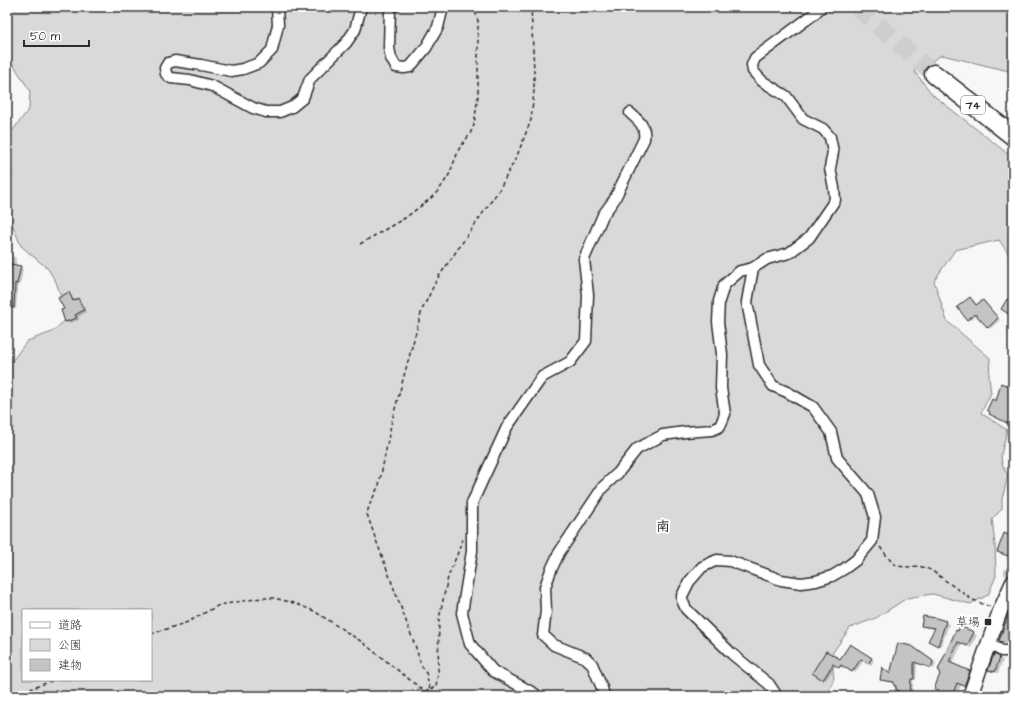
<svg xmlns="http://www.w3.org/2000/svg" width="1020" height="703" font-family="'Architects Daughter','Klee One',sans-serif">
	<rect width="100%" height="100%" fill="#f7f7f7"/>
	<filter id="ink" filterUnits="userSpaceOnUse"><feTurbulence type="fractalNoise" baseFrequency=".025" numOctaves="2"/><feDisplacementMap in="SourceGraphic" scale="8" xChannelSelector="R" yChannelSelector="G"/><feConvolveMatrix kernelMatrix="1 2 1 2 8 2 1 2 1" color-interpolation-filters="sRGB"/></filter>
	<g filter="url(#ink)">
		<!-- green -->
		<path fill="#d9d9d9" stroke="#828282" fill-rule="evenodd" d="M7,7H1013V72L942,55L914,71L933,95L1013,158V260L999,240L955,250L934,281L947,321L990,358L989,378L991,393L981,413L1007,430L1001,455L1002,464L1008,476L1002,499V509L992,519L995,545L996,576L988,595L970,604L933,594L907,598L876,618L850,628L831,655L834,678L827,696H7V361H12L27,341L52,332L65,320L64,306L56,282L48,269L21,246L7,211V136L13,130L29,109L30,91L11,61L7,59ZM23,610H151V680H23Z"/>
		<!-- shadow -->
		<g fill="#0003">
			<path d="M7,169H9L13,171V176H7Z"/>
			<path d="M7,234V238L9,239L10,252L12,253V256L16,258V266L23,269L20,285H18L16,309L7,308Z"/>
			<path d="M69,294L71,295L75,301L78,299L80,301L86,312L78,317L79,320L68,323L65,322V310Z"/>
			<path d="M970,299L973,300L977,305L983,301L985,302L1000,320L991,328L989,327L978,315L970,320L967,319Z"/>
			<path d="M7,335L11,336V356H7Z"/>
			<path d="M1013,335V349L1010,347Z"/>
			<path d="M1013,356V365L1010,363Z"/>
			<path d="M1013,389V426L991,412L997,402Z"/>
			<path d="M1013,477V497L1007,491L1008,489L1007,488Z"/>
			<path d="M1011,535L1013,536V557L1001,553Z"/>
			<path d="M1004,569L1011,571L1010,575L1009,576L1004,575Z"/>
			<path d="M1013,610V645L1000,641L1009,621Z"/>
			<path d="M945,622L949,624L941,647L930,641L936,629L926,628L923,626Z"/>
			<path d="M956,632L973,633L977,635L971,648L962,643L952,665L973,674L968,688L961,685L957,696H940V691L936,688Z"/>
			<path d="M850,645L874,660L871,665L864,660L855,673L844,665L842,668L836,665L826,680L813,672L840,661Z"/>
			<path d="M916,649L936,663L934,669L917,663L916,680H913V696H893L895,692V683L884,681L881,680L883,668L891,674Z"/>
			<path d="M995,656L1003,660L998,673L992,671Z"/>
		</g>
		<!-- building -->
		<g fill="#c4c4c4" stroke="#2b2b2b">
			<path d="M11,264L21,266L17,284L15,283L14,308L7,307V282Z"/>
			<path d="M69,292L73,301L78,298L84,310L75,315L77,318L65,322L61,310L64,309L58,298Z"/>
			<path d="M970,297L976,305L983,300L998,318L988,328L975,314L967,320L957,307Z"/>
			<path d="M1007,299L1013,303V317L1001,309Z"/>
			<path d="M1001,383L1013,388V397L1010,405L1013,406V426L989,414L990,412L987,410L992,399L996,401Z"/>
			<path d="M1004,533L1013,537V551L1011,557L997,552Z"/>
			<path d="M1012,604L1013,644H1011L999,641Z"/>
			<path d="M923,616L936,618L946,621L938,646L928,641L935,628L921,626Z"/>
			<path d="M960,626L974,632L967,646L958,642L949,662L970,671L964,686L957,683L952,696H936L939,690L934,689L940,674L939,673L940,671L938,670L956,630L958,631Z"/>
			<path d="M898,643L912,646L933,661L931,668L914,662V679H911L910,693L899,692L898,690H896V686H894V682L880,680L882,667L890,674Z"/>
			<path d="M850,644L872,658L868,664L861,659L852,672L841,665L839,668L833,664L823,680L812,673L826,651L840,659Z"/>
			<path d="M994,654L1000,657L995,672L988,670Z"/>
		</g>
		<g fill="none" stroke-linecap="round" stroke-linejoin="round">
			<!-- highway-tunnel -->
			<path stroke="#cecece" stroke-width="18" stroke-dasharray="18 9" stroke-linecap="butt" d="M857,7L934,74"/>
			<defs>
				<g id="street">
					<path d="M277,7L278,25L272,50L259,63L243,69L231,71L201,65L175,61L168,63L165,68L166,74L171,78L190,80L212,86L253,108L266,112H280L292,107L303,98L310,79L346,43L355,30L361,7"/>
					<path d="M390,7L389,48L391,58L396,67L404,68L410,67L426,48L438,27L443,7"/>
					<path d="M753,268L747,302L759,365L773,386L787,392L813,407L831,432L837,458L868,494L875,517L872,541L856,560L844,569L832,576L816,581L801,583L781,580L730,561L717,560L702,567L689,582L682,596V600L686,609L732,654L769,684L777,696"/>
					<path d="M989,644L1002,651H1013"/>
					<path d="M536,696L535,694L493,671L470,644L462,613L472,551V503L507,427L542,377L570,362L586,341L588,295L584,259L603,215L614,200L644,139C646,126 639,121 630,113"/>
					<path d="M604,696L602,688L592,664L586,658L554,645L543,635L546,611L545,587L551,570L559,553L603,487L618,473L637,449L663,435L685,432L712,430L719,427L721,424L725,414L721,388L722,354L718,322L719,301L724,285L740,271L753,268L767,259L789,253L809,238L835,200L834,188L830,168L833,152L830,137L823,129L803,119L786,96L762,81L753,71L752,65L755,58L814,14L821,7"/>
				</g>
				<path id="secondary" d="M970,696L1000,611L1013,582"/>
				<path id="highway" d="M934,74L1013,136"/>
			</defs>
			<!-- street casing -->
			<use href="#street" stroke="#2b2b2b" stroke-width="13"/>
			<!-- secondary casing -->
			<use href="#secondary" stroke="#2b2b2b" stroke-width="17"/>
			<!-- highway casing -->
			<use href="#highway" stroke="#2b2b2b" stroke-width="21"/>
			<!-- path -->
			<g stroke="#2b2b2b" stroke-width="1.5" stroke-dasharray="4 3" stroke-linecap="butt">
				<path d="M360,244L405,218L430,199L439,190L449,175L459,149L470,134L474,125L478,95V21L474,7"/>
				<path d="M880,547L890,560L897,566L906,567L919,566L931,570L971,599L990,607"/>
				<path d="M151,634L188,622L219,605L261,598H274L294,603L314,611L362,642L424,691L430,690L436,686L438,674L439,619L448,577L459,550L462,539"/>
				<path d="M9,696L17,694L54,680"/>
				<path d="M430,696V690L426,673L421,665L416,648L376,540L367,514L369,506L379,485L392,420L422,310L437,279L499,190L517,156L531,120L534,91V71L531,7"/>
			</g>
			<!-- street -->
			<use href="#street" stroke="#fff" stroke-width="10"/>
			<!-- secondary -->
			<use href="#secondary" stroke="#fff" stroke-width="14"/>
			<!-- highway -->
			<use href="#highway" stroke="#fff" stroke-width="18"/>
		</g>
	</g>
	<!-- markers -->
	<rect fill="#2b2b2b" stroke="#fff" stroke-width="1.5" x="984" y="618" width="8" height="8" rx="2"/>
	<g text-anchor="middle" stroke-width="4" stroke-linejoin="round" paint-order="stroke">
		<!-- shield labels -->
		<rect fill="#fff" stroke="#6b6b6b" stroke-width="1" x="961" y="96" width="24" height="18" rx="3"/>
		<g font-size="11" font-weight="bold" fill="#2b2b2b">
			<text x="973" y="109">74</text>
		</g>
		<!-- poi labels -->
		<g font-size="12" fill="#2b2b2b" stroke="#fff" text-anchor="end">
			<text x="980" y="626">草場</text>
		</g>
		<!-- quarter labels -->
		<g font-size="14" font-weight="bold" fill="#2b2b2b" stroke="#fff">
			<text x="663" y="531">南</text>
		</g>
	</g>
	<!-- margin -->
	<rect width="1020" height="703" fill="none" stroke="#fff" stroke-width="24"/>
	<rect x="12" y="12" width="996" height="679" fill="none" stroke="#2b2b2b" stroke-width="1.5" filter="url(#ink)"/>
	<!-- legend -->
	<rect x="22" y="609" width="130" height="72" fill="#ffffff" stroke="#aaaaaa"/>
	<rect x="30" y="622" width="20" height="6" fill="#ffffff" stroke="#aaaaaa"/>
	<text x="58" y="629" font-size="12" fill="#2b2b2b">道路</text>
	<rect x="30" y="639" width="20" height="12" fill="#d9d9d9" stroke="#aaaaaa"/>
	<text x="58" y="649" font-size="12" fill="#2b2b2b">公園</text>
	<rect x="30" y="659" width="20" height="12" fill="#c4c4c4" stroke="#aaaaaa"/>
	<text x="58" y="669" font-size="12" fill="#2b2b2b">建物</text>
	<!-- scale -->
	<path d="M24 40v6h65v-6" fill="none" stroke="#2b2b2b" stroke-width="2"/>
	<text x="30" y="40" font-size="12" fill="#2b2b2b" stroke="#ffffff" stroke-width="3" paint-order="stroke">50 m</text>
</svg>
